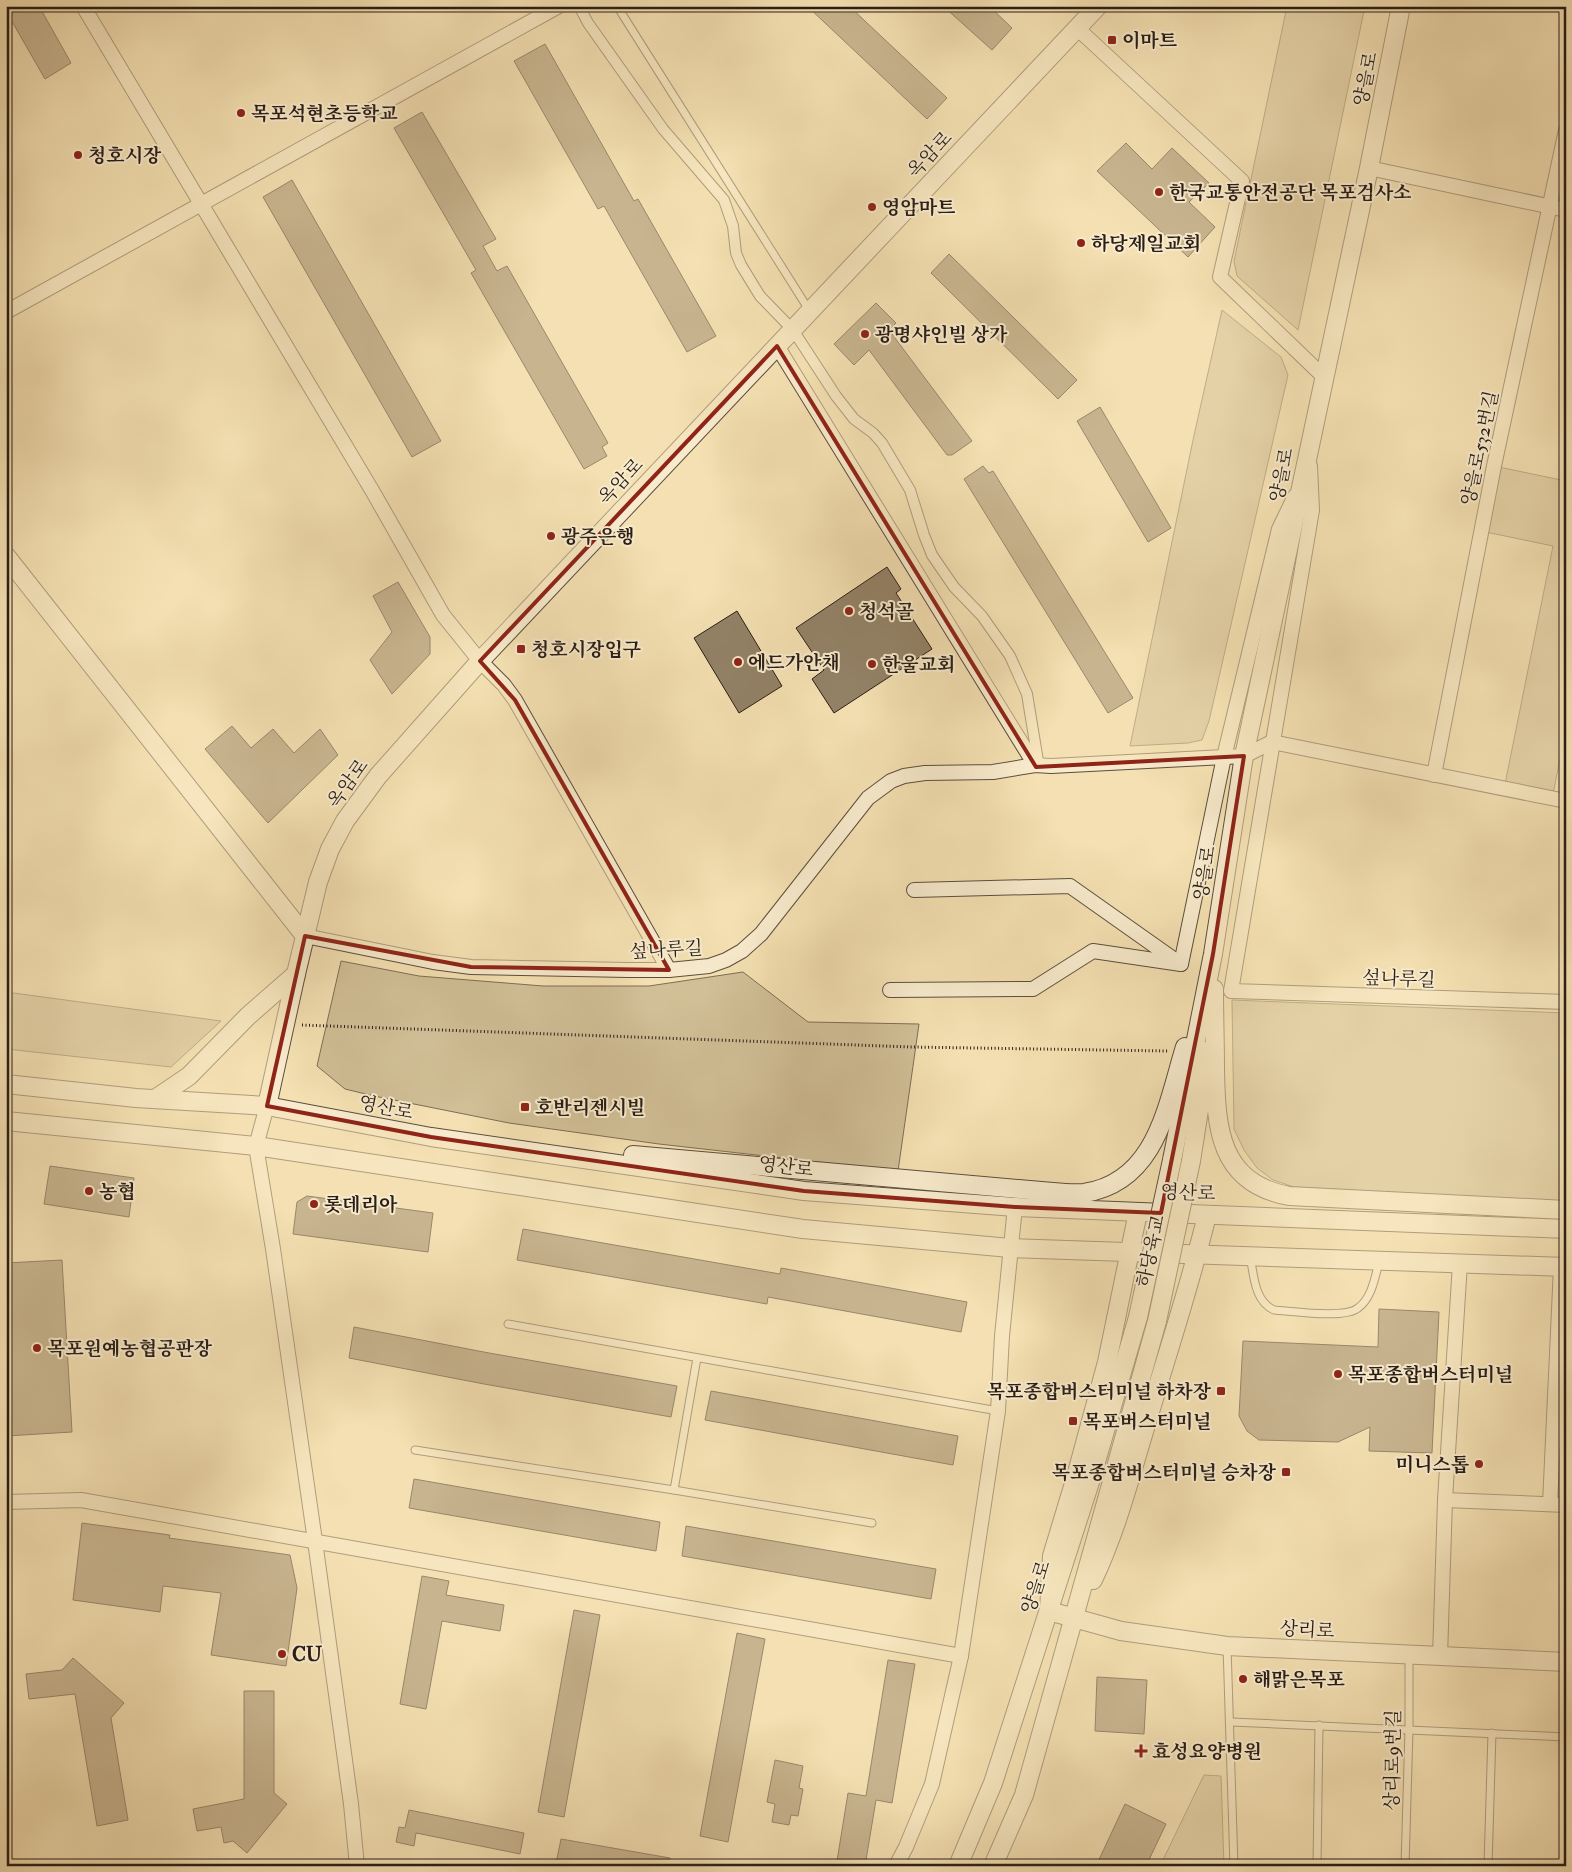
<svg xmlns="http://www.w3.org/2000/svg" width="1572" height="1872" font-family="'IM FELL Double Pica','Noto Serif KR',serif">
	<rect width="100%" height="100%" fill="#f4e0b2"/>
	<filter id="stains"><feTurbulence type="fractalNoise" baseFrequency=".004" numOctaves="4"/><feColorMatrix values="0 0 0 0 .2 0 0 0 0 .09 0 0 0 0 .02 0 0 0 .5 -.17"/></filter>
	<radialGradient id="worn" r=".72"><stop offset=".6" stop-color="#630" stop-opacity="0"/><stop offset="1" stop-color="#630" stop-opacity=".3"/></radialGradient>
	<!-- green -->
	<g fill="#d1bf97" stroke="#7d6e56">
		<path d="M1287,6H1365L1298,330L1237,276L1234,261Z"/>
		<path d="M1222,310L1281,357L1288,375L1209,721L1202,740L1188,743L1130,746L1193,440Z"/>
		<path d="M1566,460V729L1552,799L1504,789L1553,546L1481,531L1494,466L1561,480Z"/>
		<path d="M341,961L419,976L543,986H649L743,972L808,1022L919,1024L898,1171L659,1144L509,1123L374,1096L345,1089L317,1066Z"/>
		<path d="M6,992L221,1021L171,1067L6,1049Z"/>
		<path d="M1232,1000L1566,1013V1202L1294,1187L1273,1180L1257,1168L1244,1150L1234,1129Z"/>
		<path d="M1204,1775L1221,1776L1224,1866H1160Z"/>
	</g>
	<!-- building -->
	<g fill="#938267" stroke="#291d16">
		<path d="M6,6H39L71,63L45,79L6,11Z"/>
		<path d="M807,6H849L947,98L927,119Z"/>
		<path d="M943,6H989L1012,28L992,50Z"/>
		<path d="M545,44L634,201L638,199L716,336L687,352L604,206L598,209L514,61Z"/>
		<path d="M422,112L496,239L483,246L497,271L507,266L608,443L602,447L607,456L584,469L471,273L476,270L394,128Z"/>
		<path d="M1126,143L1152,169L1172,148L1209,183L1189,202L1215,227L1188,257L1097,171Z"/>
		<path d="M292,180L441,441L412,457L263,197Z"/>
		<path d="M949,254L1077,380L1058,399L931,273Z"/>
		<path d="M876,303L896,323L889,330L972,441L952,455H947L869,350L854,365L834,344Z"/>
		<path d="M1100,407L1171,528L1148,542L1077,421Z"/>
		<path d="M983,466L989,473L993,471L1133,698L1108,713L964,479Z"/>
		<path d="M887,567L901,589L896,593L932,649L834,713L812,679L824,670L796,628Z"/>
		<path d="M398,582L430,637V654L392,694L370,660L392,632L373,596Z"/>
		<path d="M737,611L782,686L739,713L694,638Z"/>
		<path d="M232,726L251,748L273,729L294,753L320,729L338,755L268,823L205,749Z"/>
		<path d="M50,1166L134,1178L129,1217L44,1204Z"/>
		<path d="M307,1196L433,1213L428,1252L293,1234L297,1202Z"/>
		<path d="M523,1229L780,1274L781,1268L967,1302L961,1332L768,1297L767,1304L517,1260Z"/>
		<path d="M62,1260L72,1432L6,1436V1263Z"/>
		<path d="M1379,1309L1439,1312L1432,1453L1369,1451L1370,1427L1338,1442L1259,1440L1247,1431L1239,1416L1243,1341L1378,1347Z"/>
		<path d="M354,1327L489,1353L677,1386L671,1417L484,1384L349,1358Z"/>
		<path d="M711,1391L958,1436L953,1465L705,1420Z"/>
		<path d="M414,1479L660,1522L656,1551L409,1508Z"/>
		<path d="M82,1523L170,1535L169,1538L290,1555L297,1588L286,1666L211,1655L221,1593L163,1586L160,1612L73,1600Z"/>
		<path d="M686,1526L936,1569L931,1599L682,1556Z"/>
		<path d="M422,1576L449,1581L446,1595L504,1605L500,1631L442,1621L426,1709L400,1704Z"/>
		<path d="M574,1610L600,1615L564,1817L538,1812Z"/>
		<path d="M737,1633L765,1639L728,1842L700,1836Z"/>
		<path d="M73,1658L124,1703L111,1718L128,1820L97,1826L75,1694L29,1699L26,1674L62,1670Z"/>
		<path d="M888,1660L915,1664L892,1803L876,1800L865,1866L837,1861L848,1793L866,1796Z"/>
		<path d="M1097,1677L1147,1680L1144,1734L1095,1731Z"/>
		<path d="M244,1691H274V1793L287,1804L247,1853L233,1841L224,1843L221,1827L197,1831L193,1809L244,1799Z"/>
		<path d="M775,1760L803,1766L799,1788L803,1789L798,1816L791,1815L789,1825L772,1822L775,1804L767,1802Z"/>
		<path d="M1125,1804L1166,1824L1146,1866H1096Z"/>
		<path d="M409,1810L524,1833L520,1854L416,1833L414,1846L396,1842L399,1827L405,1828Z"/>
		<path d="M561,1839L670,1858V1866H574L556,1863Z"/>
	</g>
	<g fill="none" stroke-linecap="round" stroke-linejoin="round">
		<defs>
			<g id="service">
				<path d="M617,6L809,310"/>
				<path d="M1250,1256C1254,1275 1254,1301 1274,1310C1292,1311 1345,1319 1358,1308C1372,1298 1375,1277 1379,1262"/>
				<path d="M508,1324L998,1411"/>
				<path d="M415,1450L674,1490L872,1523"/>
				<path d="M674,1490L697,1358"/>
				<path d="M1227,1646L1234,1866"/>
				<path d="M1231,1722L1566,1737"/>
				<path d="M1317,1866L1319,1725"/>
				<path d="M1405,1866L1409,1729V1656"/>
				<path d="M1488,1866L1492,1733"/>
			</g>
			<path id="pedestrian" d="M579,6L588,23L663,129L724,200L733,226L736,253L741,265L760,296L793,330L836,396L854,419L873,433L882,443L910,490L924,535L932,555L954,587L982,616L1010,656L1027,694L1039,767"/>
			<g id="minor">
				<path d="M83,6L373,492L443,615L480,661L504,685L515,700L669,970"/>
				<path d="M1078,29L1242,181L1220,277L1323,376"/>
				<path d="M1369,168L1566,210"/>
				<path d="M6,312L559,6"/>
				<path d="M777,346L1035,765"/>
				<path d="M1310,466L1312,510L1231,991L1566,1002"/>
				<path d="M1434,775L1494,466L1566,130"/>
				<path d="M914,890L1070,886L1179,963"/>
				<path d="M305,936L433,962L471,967L628,970H669L709,966L726,960L742,951L761,934L868,798L891,781L904,776L925,773L993,772L1035,765L1051,766L1244,756L1272,742L1566,801"/>
				<path d="M1181,964L1224,757L1279,529L1295,496"/>
				<path d="M890,990L1033,989L1093,951L1181,964"/>
				<path d="M267,1106L256,1146L273,1249L315,1541L351,1804L357,1866"/>
				<path d="M1445,1500L1566,1505"/>
				<path d="M6,1502L81,1500L961,1656"/>
				<path d="M1550,1504L1561,1267"/>
				<path d="M1440,1657L1445,1500L1460,1263"/>
				<path d="M896,1866L906,1847L932,1784L961,1656L998,1411L1002,1336L1015,1207"/>
			</g>
			<g id="tertiary">
				<path d="M6,556L305,936"/>
				<path d="M1214,989C1214,1016 1215,1043 1215,1069C1216,1128 1219,1183 1289,1196L1566,1210"/>
				<path d="M6,1084L136,1098L267,1106L431,1137L804,1191L1015,1207L1566,1229"/>
				<path d="M155,1099L189,1076L248,1016L296,974"/>
				<path d="M267,1106L296,974L318,882L330,849L345,821L378,776L480,661L1098,6"/>
				<path d="M6,1121L256,1146L803,1229L1010,1248L1566,1267"/>
				<path d="M633,1155L1053,1192C1063,1193 1074,1194 1084,1193C1157,1182 1167,1105 1185,1047"/>
				<path d="M1172,1160L1213,954L1244,756L1369,168L1401,6"/>
				<path d="M1191,1161L1199,1110L1204,1051"/>
				<path d="M1138,1212L1107,1362L1075,1480L1052,1556L1049,1611L1121,1631L1227,1646L1566,1662"/>
				<path d="M1093,1580C1118,1527 1132,1470 1149,1415C1169,1348 1191,1282 1207,1215"/>
				<path d="M958,1866L993,1783L1091,1479L1138,1317"/>
				<path d="M993,1866L1024,1795L1157,1321"/>
			</g>
		</defs>
		<!-- service casing -->
		<use href="#service" stroke="#5c4e3d" stroke-width="9"/>
		<!-- pedestrian casing -->
		<use href="#pedestrian" stroke="#5c4e3d" stroke-width="12"/>
		<!-- minor casing -->
		<use href="#minor" stroke="#5c4e3d" stroke-width="16"/>
		<!-- tertiary casing -->
		<use href="#tertiary" stroke="#5c4e3d" stroke-width="20"/>
		<!-- path -->
		<path stroke="#291d16" stroke-width="3" stroke-dasharray="1 2.5" stroke-linecap="butt" d="M302,1025L911,1047L1168,1051"/>
		<!-- service -->
		<use href="#service" stroke="#f8ebcd" stroke-width="7"/>
		<!-- pedestrian -->
		<use href="#pedestrian" stroke="#f8ebcd" stroke-width="10"/>
		<!-- minor -->
		<use href="#minor" stroke="#f8ebcd" stroke-width="14"/>
		<!-- tertiary -->
		<use href="#tertiary" stroke="#f8ebcd" stroke-width="18"/>
		<defs>
			<g id="tertiary-bridge">
				<path d="M1138,1317L1172,1160"/>
				<path d="M1157,1321L1191,1161"/>
			</g>
		</defs>
		<!-- tertiary-bridge casing -->
		<use href="#tertiary-bridge" stroke="#5c4e3d" stroke-width="20" stroke-linecap="butt"/>
		<!-- tertiary-bridge -->
		<use href="#tertiary-bridge" stroke="#f8ebcd" stroke-width="18"/>
	</g>
	<!-- marked area -->
	<path d="M0 0H1572V1872H0ZM777,346L1036,767L1244,756L1213,954L1161,1213L1015,1207L804,1191L431,1137L267,1106L305,936L471,967L669,970L515,700L480,661Z" fill="#f4e0b2" fill-opacity=".55" fill-rule="evenodd"/>
	<path fill="none" stroke="#8f2418" stroke-width="4" stroke-linejoin="round" d="M777,346L1036,767L1244,756L1213,954L1161,1213L1015,1207L804,1191L431,1137L267,1106L305,936L471,967L669,970L515,700L480,661Z"/>
	<!-- markers -->
	<g fill="#8f2418" stroke="#f8ebcd" stroke-width="2">
		<rect x="1107" y="35" width="10" height="10" rx="2.5"/>
		<circle cx="241" cy="113" r="5"/>
		<circle cx="78" cy="155" r="5"/>
		<circle cx="1159" cy="192" r="5"/>
		<circle cx="872" cy="207" r="5"/>
		<circle cx="1081" cy="243" r="5"/>
		<circle cx="865" cy="334" r="5"/>
		<circle cx="551" cy="536" r="5"/>
		<circle cx="849" cy="611" r="5"/>
		<rect x="516" y="644" width="10" height="10" rx="2.5"/>
		<circle cx="738" cy="662" r="5"/>
		<circle cx="872" cy="664" r="5"/>
		<rect x="520" y="1102" width="10" height="10" rx="2.5"/>
		<circle cx="89" cy="1191" r="5"/>
		<circle cx="314" cy="1204" r="5"/>
		<circle cx="37" cy="1348" r="5"/>
		<circle cx="1338" cy="1374" r="5"/>
		<rect x="1216" y="1386" width="10" height="10" rx="2.5"/>
		<rect x="1068" y="1416" width="10" height="10" rx="2.5"/>
		<circle cx="1479" cy="1464" r="5"/>
		<rect x="1281" y="1467" width="10" height="10" rx="2.5"/>
		<circle cx="282" cy="1654" r="5"/>
		<circle cx="1243" cy="1679" r="5"/>
		<path d="M1138.5 1743.5h5v5h5v5h-5v5h-5v-5h-5v-5h5z"/>
	</g>
	<g text-anchor="middle" stroke-width="4" stroke-linejoin="round" paint-order="stroke">
		<!-- poi labels -->
		<g font-size="19" font-weight="bold" fill="#291d16" stroke="#f8ebcd" text-anchor="start">
			<text x="1122" y="47">이마트</text>
			<text x="251" y="120">목포석현초등학교</text>
			<text x="88" y="162">청호시장</text>
			<text x="1169" y="199">한국교통안전공단 목포검사소</text>
			<text x="882" y="214">영암마트</text>
			<text x="1091" y="250">하당제일교회</text>
			<text x="875" y="341">광명샤인빌 상가</text>
			<text x="561" y="543">광주은행</text>
			<text x="859" y="618">청석골</text>
			<text x="531" y="656">청호시장입구</text>
			<text x="748" y="669">에드가안채</text>
			<text x="882" y="671">한울교회</text>
			<text x="535" y="1114">호반리젠시빌</text>
			<text x="99" y="1198">농협</text>
			<text x="324" y="1211">롯데리아</text>
			<text x="47" y="1355">목포원예농협공판장</text>
			<text x="1348" y="1381">목포종합버스터미널</text>
			<text x="1211" y="1398" text-anchor="end">목포종합버스터미널 하차장</text>
			<text x="1083" y="1428">목포버스터미널</text>
			<text x="1469" y="1471" text-anchor="end">미니스톱</text>
			<text x="1276" y="1479" text-anchor="end">목포종합버스터미널 승차장</text>
			<text x="292" y="1661">CU</text>
			<text x="1253" y="1686">해맑은목포</text>
			<text x="1152" y="1758">효성요양병원</text>
		</g>
		<!-- street labels -->
		<g font-size="19" fill="#291d16" stroke="#f8ebcd">
			<text transform="translate(1365 79) rotate(-79)" y="7">양을로</text>
			<text transform="translate(929 154) rotate(-47)" y="7">옥암로</text>
			<text transform="translate(1479 448) rotate(-78)" y="7">양을로532번길</text>
			<text transform="translate(1281 475) rotate(-79)" y="7">양을로</text>
			<text transform="translate(620 481) rotate(-47)" y="7">옥암로</text>
			<text transform="translate(347 783) rotate(-54)" y="7">옥암로</text>
			<text transform="translate(1204 873) rotate(-81)" y="7">양을로</text>
			<text transform="translate(666 949) rotate(-3)" y="7">섶나루길</text>
			<text transform="translate(1399 978) rotate(2)" y="7">섶나루길</text>
			<text transform="translate(386 1107) rotate(11)" y="7">영산로</text>
			<text transform="translate(786 1166) rotate(7)" y="7">영산로</text>
			<text transform="translate(1188 1192) rotate(2)" y="7">영산로</text>
			<text transform="translate(1150 1251) rotate(-78)" y="7">하당육교</text>
			<text transform="translate(1035 1587) rotate(-72)" y="7">양을로</text>
			<text transform="translate(1307 1629) rotate(3)" y="7">상리로</text>
			<text transform="translate(1392 1760) rotate(-89)" y="7">상리로9번길</text>
		</g>
	</g>
	<!-- margin -->
	<rect width="1572" height="1872" fill="none" stroke="#f4e0b2" stroke-width="25"/>
	<rect x="8" y="8" width="1557" height="1857" fill="none" stroke="#291d16" stroke-width="2.5"/>
	<rect x="12" y="12" width="1547" height="1847" fill="none" stroke="#291d16"/>
	<rect width="100%" height="100%" filter="url(#stains)"/>
	<rect width="100%" height="100%" fill="url(#worn)"/>
</svg>
